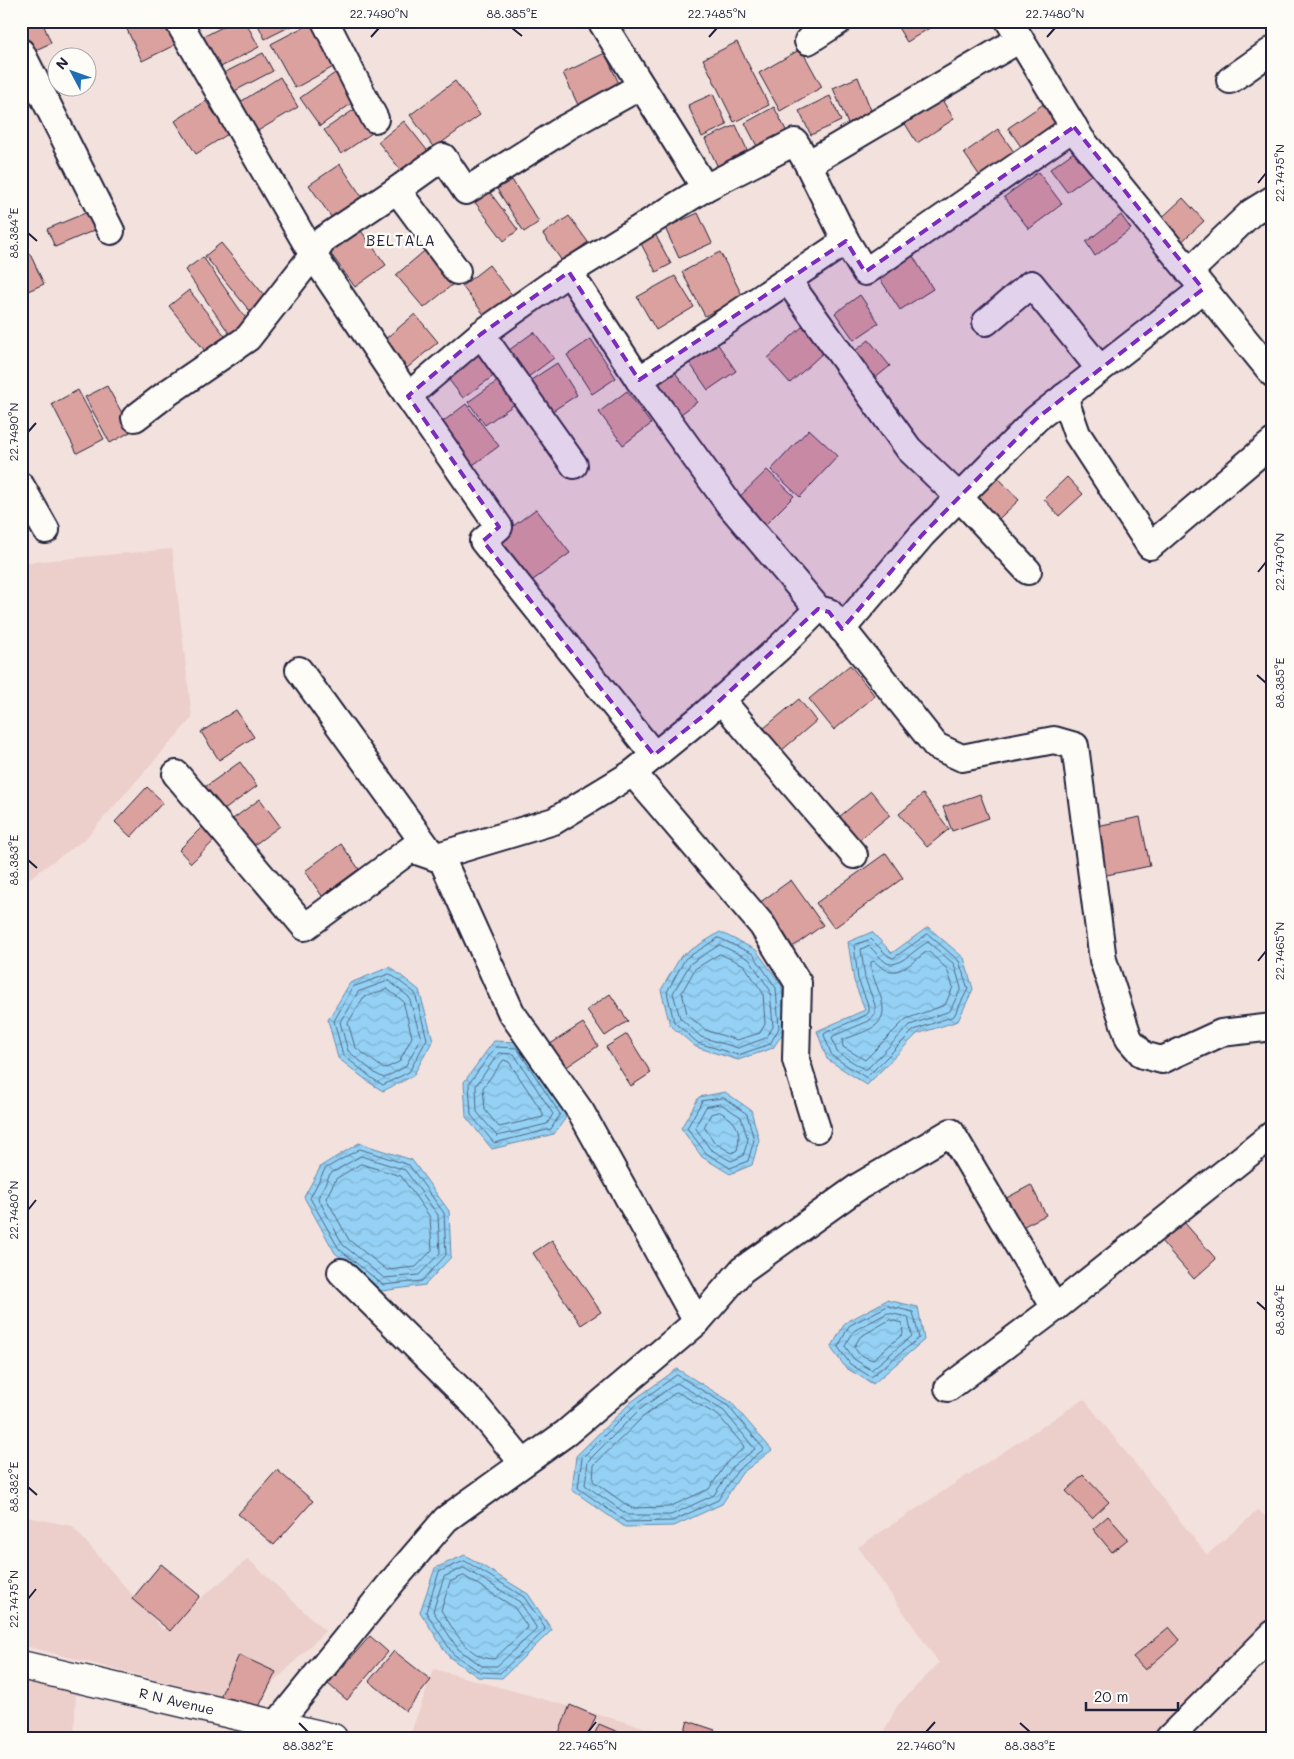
<svg xmlns="http://www.w3.org/2000/svg" width="1294" height="1759" font-family="Mali,sans-serif">
	<defs>
		<pattern id="water-waves" width="16" height="10" patternUnits="userSpaceOnUse" patternTransform="scale(1.25)"><rect width="16" height="10" fill="#94d1f4"/><path d="M0 5q4-4 8 0t8 0" fill="none" stroke="#7fb3d2"/></pattern>
	</defs>
	<rect width="100%" height="100%" fill="#f3e1dd"/>
	<filter id="ink" filterUnits="userSpaceOnUse"><feTurbulence type="fractalNoise" baseFrequency=".02" numOctaves="2"/><feDisplacementMap in="SourceGraphic" scale="10" xChannelSelector="R" yChannelSelector="G"/><feConvolveMatrix kernelMatrix="1 2 1 2 8 2 1 2 1" color-interpolation-filters="sRGB"/></filter>
	<g filter="url(#ink)">
		<!-- built -->
		<g fill="#ecceca">
			<path d="M172,549L192,718L85,839L21,884V563Z"/>
			<path d="M1084,1399L1207,1555L1258,1510L1273,1522V1622L1162,1738H881L897,1706L939,1663L858,1547Z"/>
			<path d="M21,1516L72,1526L163,1630L248,1559L325,1631L252,1704L21,1645Z"/>
			<path d="M434,1669L683,1738H409Z"/>
			<path d="M21,1676L76,1690L74,1738H21Z"/>
		</g>
		<!-- water -->
		<g fill="url(#water-waves)" stroke="#668baa">
			<path d="M928,927L964,958L973,989L958,1021L917,1034L867,1085L827,1059L817,1031L865,1010L854,981L848,942L872,932L892,953Z"/>
			<path d="M720,932L756,950L782,986L785,1030L773,1048L738,1060L696,1047L670,1025L661,990L681,956Z"/>
			<path d="M390,967L419,990L433,1040L413,1076L383,1091L370,1083L338,1058L328,1020L350,983Z"/>
			<path d="M494,1041L519,1042L567,1116L554,1134L492,1149L466,1117L464,1082Z"/>
			<path d="M725,1092L751,1110L759,1140L752,1165L730,1174L702,1157L681,1128L699,1097Z"/>
			<path d="M359,1143L412,1160L449,1211L451,1257L425,1285L382,1291L335,1253L304,1197L321,1166Z"/>
			<path d="M887,1300L918,1307L924,1340L873,1384L846,1368L831,1348L845,1323Z"/>
			<path d="M677,1369L731,1402L772,1450L742,1473L722,1504L674,1526L625,1527L572,1490L576,1456L631,1402Z"/>
			<path d="M465,1555L528,1594L552,1630L502,1678L478,1677L449,1657L420,1612L435,1568Z"/>
		</g>
		<g fill="none" stroke-linecap="round" stroke-linejoin="round">
			<!-- shore -->
			<g stroke="#506885" stroke-width="1">
				<path d="M928,934L959,961L968,989L954,1016L914,1030L867,1077H865L832,1056L824,1035L825,1033L866,1015L869,1012V1007L858,979L854,945L871,939L888,956L893,958Z"/>
				<path d="M719,938L753,954L776,988L779,1028L770,1044L738,1055L698,1043L674,1022L667,992L685,959Z"/>
				<path d="M928,942L954,964L961,988L950,1011L910,1025L867,1069H864L837,1052L832,1038L833,1036L869,1021L875,1014V1005L865,978L861,949L869,946C875,951 880,959 887,963C898,969 917,947 928,942Z"/>
				<path d="M720,945L749,959L770,990L773,1027L766,1038L738,1048L701,1037L680,1018L673,993L690,964Z"/>
				<path d="M926,952H929L947,969L953,987L945,1005L906,1019L865,1060L843,1047L842,1040C853,1036 866,1032 875,1026C896,1010 869,981 871,962L874,961C895,982 907,966 926,952Z"/>
				<path d="M720,954L744,965L763,993L765,1024L760,1033L737,1040L705,1030L687,1014L682,992L695,969Z"/>
				<path d="M390,974L415,993L427,1039L409,1072L383,1085L373,1079L343,1055L334,1021L353,987Z"/>
				<path d="M389,981L409,997L421,1038L405,1067L384,1078L376,1074L348,1051L340,1022L358,992Z"/>
				<path d="M387,989L403,1001L412,1037L399,1062L384,1069L355,1047L348,1023L363,998Z"/>
				<path d="M496,1047L517,1048L560,1114L551,1129L494,1143L471,1115L469,1084Z"/>
				<path d="M499,1053L514,1054L553,1114L547,1124L497,1136L477,1112L476,1086Z"/>
				<path d="M504,1060L509,1062L543,1113V1117L499,1127L485,1110L483,1088Z"/>
				<path d="M724,1098L747,1114L754,1140L748,1161L730,1168L706,1153L687,1128L702,1101Z"/>
				<path d="M721,1104L741,1117L748,1140L743,1156L731,1161L710,1149L695,1127L706,1107Z"/>
				<path d="M720,1112C737,1121 742,1131 737,1150L732,1153L715,1143L704,1127L711,1114Z"/>
				<path d="M360,1149L409,1165L444,1213L446,1255L422,1281L383,1285L339,1249L310,1198L325,1169Z"/>
				<path d="M361,1156L405,1170L438,1215L440,1253L419,1275L384,1278L343,1245L318,1198L330,1174Z"/>
				<path d="M361,1164L401,1176L430,1217L432,1250L416,1267L387,1270L349,1240L326,1198L336,1179Z"/>
				<path d="M888,1306L913,1312L919,1338L871,1377L850,1364L838,1347L849,1326Z"/>
				<path d="M888,1313L908,1317L912,1336L871,1370L854,1359L845,1346L854,1331Z"/>
				<path d="M890,1320L902,1323L903,1334L872,1360L859,1354L854,1347L860,1337Z"/>
				<path d="M677,1375L728,1406L764,1449L738,1470L718,1500L672,1521L626,1522L578,1488L582,1458L634,1406Z"/>
				<path d="M677,1383L724,1411L755,1449L733,1466L714,1495L671,1515H628L585,1485L588,1461L638,1411Z"/>
				<path d="M677,1392L719,1416L743,1445L744,1448L728,1461L709,1489L669,1507L631,1508L593,1481L594,1465L643,1417Z"/>
				<path d="M465,1561L524,1597L545,1628L544,1631L500,1673L480,1672L453,1654L426,1612L439,1572Z"/>
				<path d="M464,1568L520,1602L536,1627V1630L497,1666H482L458,1649L433,1611L444,1577Z"/>
				<path d="M464,1576L514,1607L527,1626L526,1629L494,1659C468,1659 454,1630 441,1610L450,1582Z"/>
			</g>
		</g>
		<!-- building -->
		<g fill="#dba19f" stroke="#22223b">
			<path d="M30,21H42L51,43L29,53L21,36V25Z"/>
			<path d="M123,21H168L179,43L142,61Z"/>
			<path d="M234,21H245L259,47L215,70L199,39Z"/>
			<path d="M256,21H301L265,39Z"/>
			<path d="M894,21H938L939,22L907,42Z"/>
			<path d="M313,22L337,65L295,88L271,44Z"/>
			<path d="M737,42L769,105L734,122L703,59Z"/>
			<path d="M801,49L822,87L780,111L759,73Z"/>
			<path d="M263,53L273,71L225,96L216,77Z"/>
			<path d="M605,53L621,88L579,107L563,73Z"/>
			<path d="M335,73L355,101L320,126L300,98Z"/>
			<path d="M280,77L298,107L251,135L234,106Z"/>
			<path d="M858,77L872,113L848,124L833,88Z"/>
			<path d="M455,81L480,115L434,148L410,115Z"/>
			<path d="M713,94L727,125L702,137L688,105Z"/>
			<path d="M830,96L841,121L811,135L799,111Z"/>
			<path d="M942,100L954,119L917,143L904,122Z"/>
			<path d="M206,101L228,134L196,154L175,121Z"/>
			<path d="M1045,103L1060,125L1024,151L1008,128Z"/>
			<path d="M774,107L789,136L760,152L745,123Z"/>
			<path d="M355,109L372,133L341,154L324,130Z"/>
			<path d="M404,121L430,154L405,175L378,142Z"/>
			<path d="M736,125L752,161L721,174L705,139Z"/>
			<path d="M998,129L1016,155L982,179L964,153Z"/>
			<path d="M1078,149L1095,172L1067,192L1050,169Z"/>
			<path d="M340,164L364,200L334,221L309,185Z"/>
			<path d="M1038,172L1062,204L1029,229L1004,197Z"/>
			<path d="M512,180L539,222L524,232L497,189Z"/>
			<path d="M485,186L518,230L504,241L471,197Z"/>
			<path d="M1183,198L1204,221L1176,247L1155,224Z"/>
			<path d="M95,209L102,227L55,247L47,229Z"/>
			<path d="M698,213L712,243L679,258L665,228Z"/>
			<path d="M1121,215L1131,229L1095,256L1086,242Z"/>
			<path d="M569,216L588,242L562,261L543,234Z"/>
			<path d="M359,228L386,265L355,287L328,250Z"/>
			<path d="M653,230L671,264L656,272L638,238Z"/>
			<path d="M221,243L269,301L253,315L205,256Z"/>
			<path d="M429,247L458,280L424,308L396,275Z"/>
			<path d="M720,252L743,297L705,316L682,272Z"/>
			<path d="M911,253L933,289L900,310L877,274Z"/>
			<path d="M30,254L44,284L21,294V259Z"/>
			<path d="M203,257L252,327L234,340L185,270Z"/>
			<path d="M489,265L513,296L486,317L462,286Z"/>
			<path d="M675,276L694,307L656,330L637,297Z"/>
			<path d="M189,290L229,341L209,356L169,306Z"/>
			<path d="M860,295L879,323L854,340L835,313Z"/>
			<path d="M415,314L438,342L407,368L384,340Z"/>
			<path d="M803,326L825,351L790,383L768,358Z"/>
			<path d="M534,332L554,358L524,380L505,353Z"/>
			<path d="M591,339L616,378L592,394L567,355Z"/>
			<path d="M869,340L890,366L869,383L847,357Z"/>
			<path d="M717,343L736,371L708,390L689,362Z"/>
			<path d="M482,349L499,372L463,398L446,376Z"/>
			<path d="M557,363L577,395L551,412L531,380Z"/>
			<path d="M671,367L697,402L673,420L647,385Z"/>
			<path d="M499,380L515,404L485,425L468,402Z"/>
			<path d="M107,386L132,431L110,443L85,397Z"/>
			<path d="M78,390L104,439L77,453L52,404Z"/>
			<path d="M627,391L651,424L623,445L599,412Z"/>
			<path d="M466,404L499,446L469,468L436,427Z"/>
			<path d="M809,429L838,456L800,497L771,470Z"/>
			<path d="M767,470L794,496L758,532L731,505Z"/>
			<path d="M992,471L1019,500L990,527L963,498Z"/>
			<path d="M1067,477L1083,494L1059,516L1044,499Z"/>
			<path d="M536,509L570,553L529,583L496,539Z"/>
			<path d="M850,665L875,696L834,730L809,699Z"/>
			<path d="M799,699L816,721L781,751L763,729Z"/>
			<path d="M236,710L254,737L219,760L201,732Z"/>
			<path d="M240,762L257,786L216,816L198,792Z"/>
			<path d="M147,787L163,802L131,837L115,822Z"/>
			<path d="M871,791L890,815L858,841L839,817Z"/>
			<path d="M923,794L949,829L927,847L899,814Z"/>
			<path d="M980,794L989,818L952,831L943,807Z"/>
			<path d="M260,799L280,826L250,848L230,821Z"/>
			<path d="M1140,817L1150,866L1097,877L1087,828Z"/>
			<path d="M204,825L217,838L191,863L179,850Z"/>
			<path d="M341,844L359,869L322,896L305,871Z"/>
			<path d="M886,853L903,878L834,928L816,903Z"/>
			<path d="M791,880L823,925L791,948L759,903Z"/>
			<path d="M610,994L628,1021L605,1036L587,1010Z"/>
			<path d="M583,1023L598,1046L559,1072L544,1048Z"/>
			<path d="M627,1034L651,1073L631,1086L606,1047Z"/>
			<path d="M1031,1185L1046,1215L1012,1232L997,1203Z"/>
			<path d="M1177,1214L1216,1259L1194,1279L1155,1234Z"/>
			<path d="M552,1240L601,1312L581,1325L533,1253Z"/>
			<path d="M277,1470L313,1501L274,1545L238,1514Z"/>
			<path d="M1083,1475L1109,1502L1092,1518L1066,1491Z"/>
			<path d="M1108,1516L1128,1539L1112,1552L1093,1529Z"/>
			<path d="M161,1564L200,1596L170,1631L132,1599Z"/>
			<path d="M1169,1627L1180,1640L1145,1670L1133,1657Z"/>
			<path d="M370,1636L388,1652L347,1700L328,1684Z"/>
			<path d="M394,1651L431,1680L406,1711L369,1681Z"/>
			<path d="M239,1655L276,1672L255,1715L219,1699Z"/>
			<path d="M570,1705L596,1716L587,1738H557Z"/>
			<path d="M688,1721L715,1730L712,1738H682Z"/>
			<path d="M599,1724L625,1735L624,1738H593Z"/>
			<path d="M21,1725L34,1738H21Z"/>
		</g>
		<g fill="none" stroke-linecap="round" stroke-linejoin="round">
			<defs>
				<g id="minor">
					<path d="M178,21L313,255L324,239L397,190L457,271"/>
					<path d="M325,21L375,119"/>
					<path d="M601,21L705,188"/>
					<path d="M1009,21L1081,139L1273,374"/>
					<path d="M1020,39L808,164L846,241L865,272L1074,127"/>
					<path d="M808,41L839,21"/>
					<path d="M21,52L111,231"/>
					<path d="M1230,80L1273,50"/>
					<path d="M397,190L443,157L466,191L567,127L641,86"/>
					<path d="M569,272L639,380L729,504L818,609L829,612L936,746L962,758L1054,740L1075,746L1103,960L1129,1039L1143,1055L1162,1060L1221,1033L1273,1027"/>
					<path d="M1189,272L1252,212L1273,199"/>
					<path d="M788,281L909,449L959,497L1028,571"/>
					<path d="M986,322L1031,284L1100,369"/>
					<path d="M481,334L574,465"/>
					<path d="M639,380L846,241"/>
					<path d="M1064,397L1077,434L1150,546L1273,442"/>
					<path d="M135,418L169,392L248,338L313,255L408,396"/>
					<path d="M21,486L46,530"/>
					<path d="M842,629L922,535L1036,419L1203,289"/>
					<path d="M299,670L434,857"/>
					<path d="M721,700L854,855"/>
					<path d="M654,755L483,541L499,527L408,396L481,334L569,272L705,188L795,142L808,164"/>
					<path d="M633,773L762,925L798,983L796,1060L817,1129"/>
					<path d="M176,774L305,927L411,849L434,857L554,821L633,773L703,716L780,647L818,609"/>
					<path d="M341,1272L476,1406L523,1463"/>
					<path d="M697,1322L742,1270L858,1187L951,1132L1055,1308"/>
					<path d="M948,1388L1055,1308L1273,1134"/>
					<path d="M277,1724L392,1582L446,1519L566,1433L697,1322L581,1112L511,1012L440,855"/>
					<path d="M1169,1738L1273,1634"/>
				</g>
				<g id="primary">
					<path id="s1" d="M21,1665L333,1738"/>
				</g>
			</defs>
			<!-- minor casing -->
			<use href="#minor" stroke="#22223b" stroke-width="30"/>
			<!-- primary casing -->
			<use href="#primary" stroke="#22223b" stroke-width="31"/>
			<!-- minor -->
			<use href="#minor" stroke="#fdfcf7" stroke-width="26"/>
			<!-- primary -->
			<use href="#primary" stroke="#fdfcf7" stroke-width="28"/>
		</g>
	</g>
	<!-- marked area -->
	<path fill="#7b2cbf" fill-opacity="0.2" stroke="#7b2cbf" stroke-width="4" stroke-dasharray="10 6" stroke-linejoin="round" d="M1074,127L1203,289L1036,419L922,535L842,629L829,612L818,609L703,716L654,755L483,541L499,527L408,396L481,334L569,272L639,380L846,241L865,272Z"/>
	<!-- ticks -->
	<path fill="none" stroke="#22223b" stroke-width="2" d="M512,28L522,36M371,37L379,28M709,37L717,28M1047,37L1055,28M1258,183L1266,173M28,233L37,241M28,432L36,423M1258,572L1266,562M1257,675L1266,683M28,860L37,868M1258,961L1266,951M28,1210L36,1200M1257,1302L1266,1310M28,1487L37,1495M28,1599L36,1589M299,1723L308,1732M1020,1723L1030,1732M588,1732L596,1722M926,1732L935,1722"/>
	<g text-anchor="middle" stroke-width="5" stroke-linejoin="round" paint-order="stroke">
		<!-- street labels -->
		<g font-size="14" fill="#22223b" stroke="#fdfcf7">
			<text dy="5" stroke="none"><textPath href="#s1" startOffset="160">R N Avenue</textPath></text>
		</g>
		<!-- neighbourhood labels -->
		<g font-size="15" letter-spacing="1" fill="#22223b" stroke="#fdfcf7">
			<text x="401" y="246">BELTALA</text>
		</g>
	</g>
	<!-- margin -->
	<rect width="1294" height="1759" fill="none" stroke="#fdfcf7" stroke-width="55"/>
	<!-- north arrow -->
	<g transform="translate(72 72) rotate(311)"><circle r="24" fill="#fdfcf7" stroke="#a5a5ac"/>
	<path d="M0-4L9 19L0 12L-9 19Z" fill="#1f6fb2"/>
	<text y="-8" font-size="14" font-weight="bold" text-anchor="middle" fill="#22223b">N</text>
	</g>
	<!-- scale -->
	<path d="M1086 1702v8h92v-8" fill="none" stroke="#22223b" stroke-width="2.5"/>
	<text x="1094" y="1702" font-size="15" fill="#22223b" stroke="#fdfcf7" stroke-width="4" paint-order="stroke">20 m</text>
	<rect x="28" y="28" width="1238" height="1704" fill="none" stroke="#22223b" stroke-width="2"/>
	<g font-size="12" text-anchor="middle" fill="#22223b">
		<text x="379" y="18">22.7490°N</text>
		<text x="512" y="18">88.385°E</text>
		<text x="717" y="18">22.7485°N</text>
		<text x="1055" y="18">22.7480°N</text>
		<text transform="translate(1280 173) rotate(-90)" y="4">22.7475°N</text>
		<text transform="translate(14 233) rotate(-90)" y="4">88.384°E</text>
		<text transform="translate(14 432) rotate(-90)" y="4">22.7490°N</text>
		<text transform="translate(1280 562) rotate(-90)" y="4">22.7470°N</text>
		<text transform="translate(1280 683) rotate(-90)" y="4">88.385°E</text>
		<text transform="translate(14 860) rotate(-90)" y="4">88.383°E</text>
		<text transform="translate(1280 951) rotate(-90)" y="4">22.7465°N</text>
		<text transform="translate(14 1210) rotate(-90)" y="4">22.7480°N</text>
		<text transform="translate(1280 1310) rotate(-90)" y="4">88.384°E</text>
		<text transform="translate(14 1487) rotate(-90)" y="4">88.382°E</text>
		<text transform="translate(14 1599) rotate(-90)" y="4">22.7475°N</text>
		<text x="308" y="1750">88.382°E</text>
		<text x="588" y="1750">22.7465°N</text>
		<text x="926" y="1750">22.7460°N</text>
		<text x="1030" y="1750">88.383°E</text>
	</g>
</svg>
